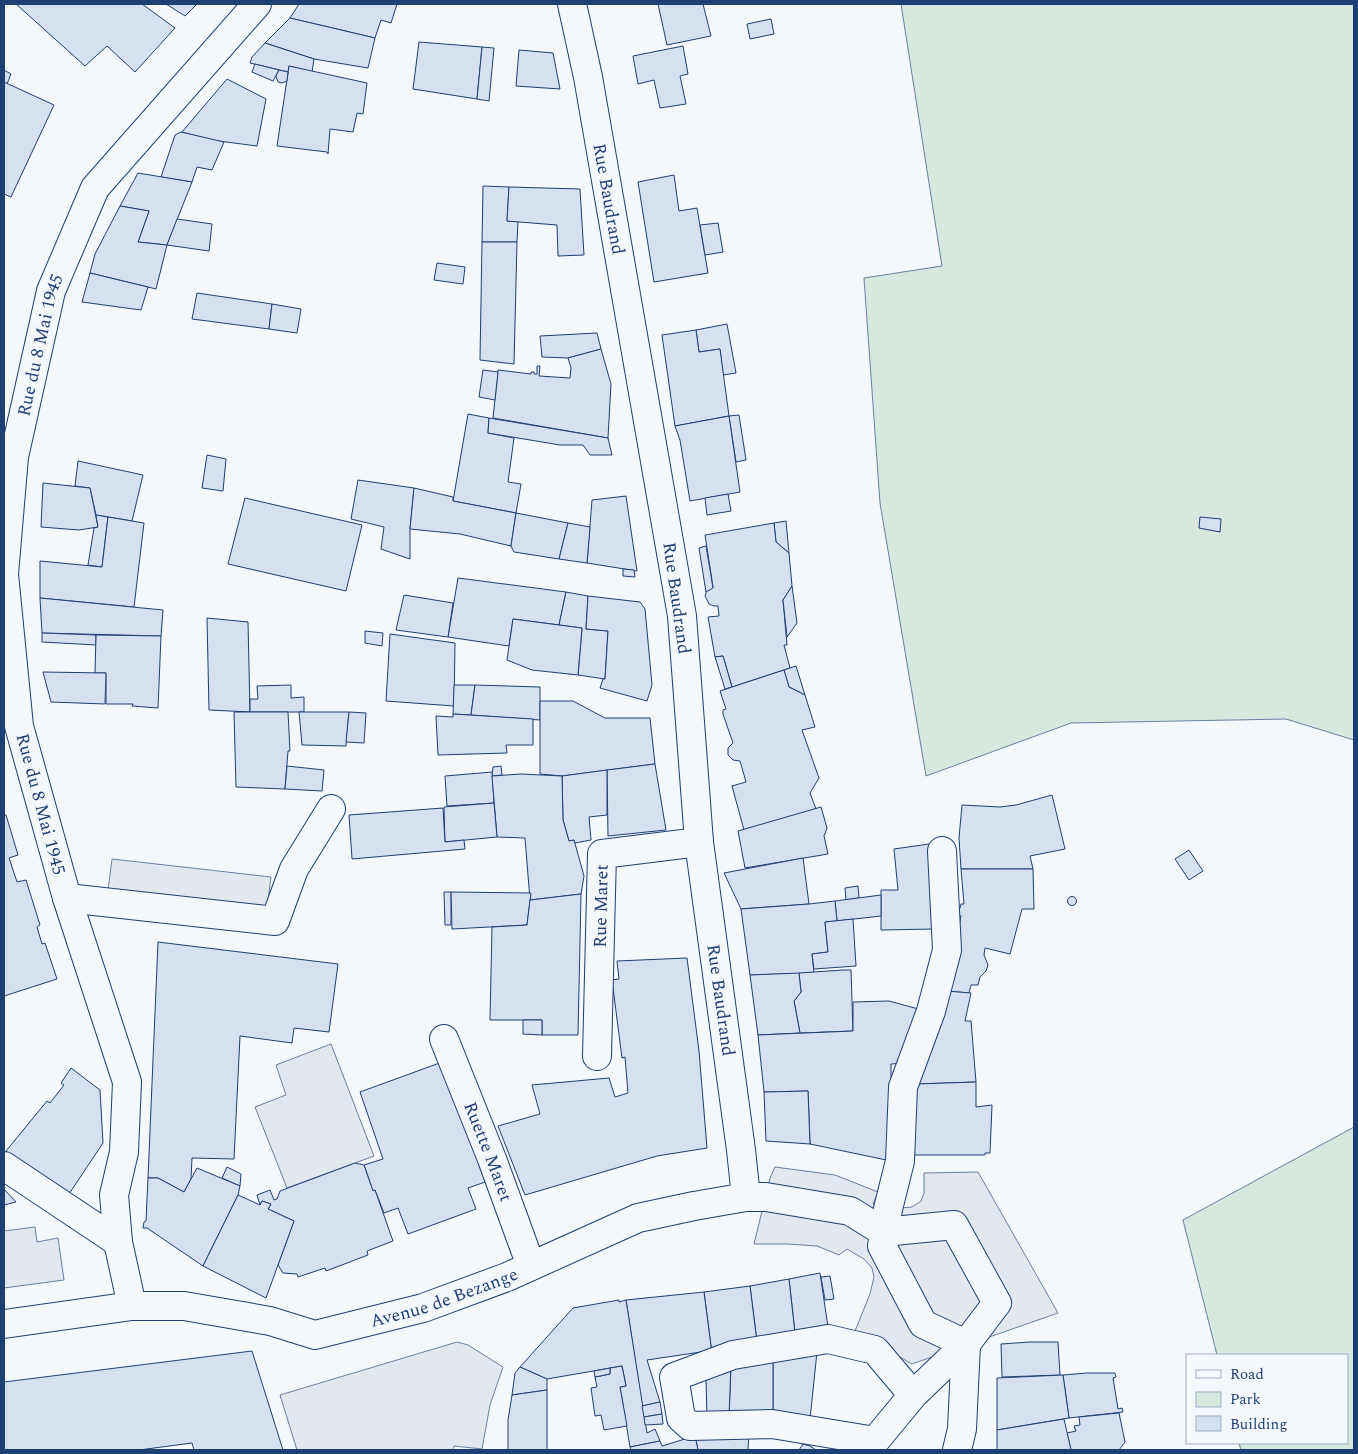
<svg xmlns="http://www.w3.org/2000/svg" width="1358" height="1454" font-family="Spectral,serif">
	<rect width="100%" height="100%" fill="#f4f7fb"/>
	<!-- green -->
	<g fill="#d7e8df" stroke="#687fa3">
		<path d="M901,4H1354V740L1286,719L1071,723L926,776L880,503L864,278L942,266Z"/>
		<path d="M1354,1127V1450H1241L1239,1443H1347V1355H1217L1183,1220Z"/>
	</g>
	<!-- parking -->
	<g fill="#e3e8f0" stroke="#687fa3">
		<path d="M112,859L271,877L267,908L108,890Z"/>
		<path d="M331,1044L374,1156L287,1188L255,1107L286,1095L276,1065Z"/>
		<path d="M775,1167L835,1175L878,1192L873,1204L889,1209L912,1207L921,1201L924,1193V1173L978,1172L1058,1313L912,1364L855,1331L870,1294L874,1277L872,1268L864,1259L847,1249L839,1255L817,1246L787,1244H754L770,1178Z"/>
		<path d="M35,1227L37,1242L58,1238L64,1280L4,1288V1231Z"/>
		<path d="M457,1342L468,1345L503,1367L490,1405L482,1449L454,1446L453,1450H297L280,1395Z"/>
	</g>
	<!-- building -->
	<g fill="#d5e0f0" stroke="#1d3f73">
		<path d="M16,4H142L175,28L135,72L107,46L85,66Z"/>
		<path d="M166,4H197L185,16Z"/>
		<path d="M299,4H397L391,23L381,20L375,38L290,18Z"/>
		<path d="M658,4H703L711,36L667,45Z"/>
		<path d="M290,18L375,38L368,68L314,59L265,43Z"/>
		<path d="M771,19L774,34L750,39L747,24Z"/>
		<path d="M419,42L482,47L477,99L413,89Z"/>
		<path d="M265,43L314,59L312,72L289,66L288,72L250,63L252,57Z"/>
		<path d="M683,46L688,74L680,76L686,104L660,108L654,80L638,84L633,56Z"/>
		<path d="M482,47L494,48L489,101L477,99Z"/>
		<path d="M519,50L553,53L560,89L516,86Z"/>
		<path d="M255,64L279,70L273,81L252,72Z"/>
		<path d="M289,66L367,83L363,114L357,113L353,132L330,129L328,154L327,152L277,146Z"/>
		<path d="M4,70L11,74L7,84L4,82Z"/>
		<path d="M279,70L288,72L287,81L282,83L278,82L276,76Z"/>
		<path d="M227,79L266,99L257,146L211,140L182,132Z"/>
		<path d="M4,82L54,105L11,197L4,194Z"/>
		<path d="M181,132L224,142L212,170L197,167L192,182L161,177L175,135Z"/>
		<path d="M138,173L192,182L167,245L138,242L149,211L120,206Z"/>
		<path d="M674,175L679,211L697,208L708,273L654,282L638,182Z"/>
		<path d="M483,186L509,187L507,221H518L517,242H482Z"/>
		<path d="M509,187L580,189L584,255L558,256L557,225L507,221Z"/>
		<path d="M120,206L149,211L138,242L167,245L156,289L90,273L95,254Z"/>
		<path d="M177,219L212,224L209,251L167,245Z"/>
		<path d="M718,223L723,252L705,255L700,225Z"/>
		<path d="M482,242H517L514,364L480,360Z"/>
		<path d="M437,263L465,267L463,284L434,280Z"/>
		<path d="M90,273L148,287L141,310L82,302Z"/>
		<path d="M197,293L272,304L269,329L192,319Z"/>
		<path d="M272,304L301,309L297,333L269,329Z"/>
		<path d="M727,324L736,373L723,375L720,349L699,352L696,330Z"/>
		<path d="M696,330L699,352L720,349L729,416L675,426L662,335Z"/>
		<path d="M597,333L601,349L568,358L542,357L540,336Z"/>
		<path d="M601,349L611,384L608,438L493,418L498,370L531,374V372H534V374H537V366H540L539,376L570,378L571,368L568,358Z"/>
		<path d="M483,370L498,372L495,400L479,397Z"/>
		<path d="M468,414L489,418L488,433L514,438L508,482L521,484L516,513L453,501Z"/>
		<path d="M739,415L746,460L736,462L729,416Z"/>
		<path d="M729,416L740,492L690,501L680,440L675,426Z"/>
		<path d="M489,418L608,438L612,455H590L583,445H560L488,433Z"/>
		<path d="M207,455L226,459L223,491L202,488Z"/>
		<path d="M78,461L143,475L132,521L96,515L90,488L75,486Z"/>
		<path d="M358,480L414,488L410,529V559L381,549L384,527L351,519Z"/>
		<path d="M43,483L90,488L98,527L79,530L41,527Z"/>
		<path d="M414,488L453,497V501L516,513L511,546L460,534L410,529Z"/>
		<path d="M728,494L731,511L707,515L705,498Z"/>
		<path d="M626,496L637,571L587,563L592,500Z"/>
		<path d="M245,498L362,525L346,591L228,564Z"/>
		<path d="M516,513L568,523L559,559L514,552L511,546Z"/>
		<path d="M96,515L108,517L102,567L88,565L94,528L98,527Z"/>
		<path d="M108,517L144,523L134,607L40,598V561L102,567Z"/>
		<path d="M1200,517L1221,519L1220,532L1199,528Z"/>
		<path d="M786,521L789,553L776,542L774,523Z"/>
		<path d="M568,523L590,527L587,563L559,559Z"/>
		<path d="M774,523L776,542L789,553L792,586L783,600L787,645H784L790,668L732,687L723,656L715,657L708,617L719,616L718,606H714L709,604L705,596L707,590L713,587L705,535Z"/>
		<path d="M706,546L713,588L706,592L699,548Z"/>
		<path d="M623,569L634,570L635,577L623,576Z"/>
		<path d="M458,578L566,592L559,625L513,619L509,646L448,637Z"/>
		<path d="M792,586L797,623L787,637L783,600Z"/>
		<path d="M566,592L588,596L586,629L608,631L605,679L578,675L582,628L559,625Z"/>
		<path d="M404,595L453,603L448,637L396,630Z"/>
		<path d="M588,596L640,602L645,609L652,685L647,701L600,688L603,679H605L608,631L586,629Z"/>
		<path d="M40,598L163,610L161,636L42,633Z"/>
		<path d="M207,618L248,622L250,712L209,710Z"/>
		<path d="M513,619L582,628L578,675L532,670L507,660Z"/>
		<path d="M365,631L383,633L382,646L365,643Z"/>
		<path d="M42,633L96,635V645L42,642Z"/>
		<path d="M390,634L455,643L454,706L386,701Z"/>
		<path d="M96,635L161,636L158,708L132,706L133,704H106V673H95Z"/>
		<path d="M723,656L732,687L725,689L715,657Z"/>
		<path d="M796,666L805,695L789,687L784,670Z"/>
		<path d="M784,670L789,687L805,695L815,727L802,730L819,778L810,793L816,809L744,830L732,786L746,782L740,761L733,760L728,755V748L733,743L723,714V710L726,709L720,691Z"/>
		<path d="M43,672L106,673L105,704L51,702Z"/>
		<path d="M291,685V698L304,697V712H250V699H258L257,686Z"/>
		<path d="M454,685H475L471,715L453,714Z"/>
		<path d="M475,685L540,687V720L471,715Z"/>
		<path d="M540,701H573L605,718H650L655,764L562,776L540,774Z"/>
		<path d="M234,712H288L290,751H288L285,789L236,787Z"/>
		<path d="M299,712H349L346,746L302,745Z"/>
		<path d="M349,712L366,713L364,743L346,742Z"/>
		<path d="M453,714L533,719V745H506L507,753L438,755L436,716L453,717Z"/>
		<path d="M655,764L666,830L608,836L607,770Z"/>
		<path d="M287,766L324,770L322,791L285,789Z"/>
		<path d="M501,766L502,775L492,776L493,767Z"/>
		<path d="M607,770V815L589,817L591,840L575,843L574,840L569,841L563,820L562,776Z"/>
		<path d="M492,772L494,803L447,806L445,776Z"/>
		<path d="M521,774L562,776L563,820L569,841L574,840L584,876L581,894L530,900L525,838L497,837L492,776Z"/>
		<path d="M1052,795L1065,849L1030,856L1033,869H961L959,838L962,805L1000,807L1016,805Z"/>
		<path d="M494,803L497,837L445,842L444,807Z"/>
		<path d="M821,807L827,828L824,836L828,854L745,868L738,831Z"/>
		<path d="M443,808L445,842L464,840L465,849L352,859L349,815Z"/>
		<path d="M4,815H6L18,855L9,858L17,882L26,880L40,925L37,927L42,944L45,943L57,979L4,996Z"/>
		<path d="M929,844L935,890L934,929L881,930V890H898L894,849Z"/>
		<path d="M1189,850L1203,871L1189,880L1175,859Z"/>
		<path d="M803,858L809,904L741,909L724,873Z"/>
		<path d="M961,869H1033L1034,909H1022L1010,954L985,948L984,955L988,965L986,971L980,977L978,985H971L969,993L946,991L961,916L958,915L961,904H964Z"/>
		<path d="M858,886L859,898L846,900L845,888Z"/>
		<path d="M444,892H451V925H445Z"/>
		<path d="M451,892L531,893L527,925L452,929Z"/>
		<path d="M581,894L578,1035H542V1020H490L492,927L527,925L530,900Z"/>
		<path d="M881,895V916L837,921L835,901Z"/>
		<circle cx="1072" cy="901" r="4.5"/>
		<path d="M835,901L837,921L825,922L828,952L812,954L814,973L750,975L741,909L809,904Z"/>
		<path d="M853,919L856,966L814,969L812,954L828,952L825,922Z"/>
		<path d="M158,942L338,964L329,1032L294,1028L292,1043L240,1036L234,1159L192,1158L191,1179L184,1192L158,1178H148Z"/>
		<path d="M687,958L699,1051L707,1148L657,1156L525,1195L498,1126L540,1114L532,1085L609,1078L615,1097L628,1093L625,1057L622,1058L612,980L619,979L617,961Z"/>
		<path d="M843,970H851L853,1031L800,1033L794,1001L801,992L799,973Z"/>
		<path d="M799,973L801,992L794,1001L800,1033L758,1035L750,975Z"/>
		<path d="M946,991L971,993L965,1021H971L976,1082L916,1084Z"/>
		<path d="M889,1001L922,1010L904,1063L891,1064V1161L810,1144L808,1091L764,1092L758,1035L853,1031V1002Z"/>
		<path d="M523,1020H542V1035L523,1034Z"/>
		<path d="M445,1061L491,1180L468,1188L476,1209L408,1234L398,1208L384,1213L375,1190L373,1191L364,1165L383,1159L360,1092Z"/>
		<path d="M71,1068L100,1090L103,1143L69,1194L6,1151L47,1101L50,1103L64,1085L61,1083Z"/>
		<path d="M976,1082V1107L992,1105L990,1153H985V1155H913L916,1084Z"/>
		<path d="M808,1091L810,1144L766,1141L764,1092Z"/>
		<path d="M355,1163L364,1165L373,1191L375,1190L393,1241L367,1251L368,1255L326,1271L325,1268L298,1277L297,1274L283,1273L278,1265L294,1221L268,1209L271,1204L262,1201L260,1205L257,1195L270,1190L274,1200L277,1199L280,1191Z"/>
		<path d="M227,1167L241,1174L240,1186L222,1178Z"/>
		<path d="M197,1168L240,1186L238,1195L203,1266L147,1228H143L144,1222L146,1221L148,1178H158L184,1192Z"/>
		<path d="M4,1189L16,1202L4,1205Z"/>
		<path d="M238,1195L260,1205L262,1201L271,1204L268,1209L294,1221L266,1298L203,1266Z"/>
		<path d="M820,1273L828,1327L795,1333L789,1279Z"/>
		<path d="M830,1276L834,1299L825,1300L821,1277Z"/>
		<path d="M789,1279L795,1333L757,1342L750,1286Z"/>
		<path d="M750,1286L757,1342L712,1354L704,1292Z"/>
		<path d="M704,1292L712,1354L704,1356L701,1352L647,1360L660,1402L642,1406L626,1300Z"/>
		<path d="M619,1300V1302L626,1300L647,1433L655,1429L660,1441L630,1447L620,1387L626,1386L622,1366L547,1379L520,1367L573,1308Z"/>
		<path d="M1030,1342H1058L1060,1375L1002,1377L1001,1344Z"/>
		<path d="M252,1351L283,1450H194L192,1443L139,1450H4V1382Z"/>
		<path d="M817,1352L810,1419L773,1416V1355Z"/>
		<path d="M773,1355V1416L729,1417L731,1364Z"/>
		<path d="M731,1364L729,1417L707,1419L706,1380L708,1373Z"/>
		<path d="M622,1366L626,1386L620,1387L627,1426L604,1430L601,1415L595,1416L591,1388L597,1387L595,1377L610,1374V1368Z"/>
		<path d="M520,1367L547,1379V1390L512,1395L515,1373Z"/>
		<path d="M610,1368V1374L595,1377L594,1371Z"/>
		<path d="M1087,1373H1115L1116,1377L1113,1378L1118,1409L1122,1408L1123,1412L1069,1418L1063,1375Z"/>
		<path d="M1063,1375L1069,1418L997,1430V1378Z"/>
		<path d="M547,1390V1450H508V1420L512,1395Z"/>
		<path d="M660,1402L662,1414L644,1417L642,1406Z"/>
		<path d="M1119,1413L1125,1442L1119,1450H1071L1067,1433L1076,1431L1074,1426L1080,1425L1079,1417Z"/>
		<path d="M662,1414L663,1424L645,1425L644,1417Z"/>
		<path d="M1064,1419L1071,1450H997V1430Z"/>
		<path d="M749,1430L748,1450H698L695,1436Z"/>
		<path d="M695,1436L698,1450H631L630,1447L660,1441L662,1446Z"/>
		<path d="M803,1444L810,1446L816,1450H799Z"/>
	</g>
	<g fill="none" stroke-linecap="round" stroke-linejoin="round">
		<defs>
			<g id="minor">
				<path d="M942,851L947,950L931,1011L903,1087L900,1161L888,1209L882,1246L923,1324L966,1344"/>
				<path d="M67,898L275,921L294,869L331,809"/>
				<path id="s1" d="M444,1039L492,1159L531,1266"/>
				<path id="s2" d="M597,1056L602,854L699,842"/>
				<path d="M4,1166L118,1242"/>
				<path d="M746,1197H766L850,1211L884,1232L954,1225L997,1303L966,1344L913,1395L875,1350L828,1339L733,1355L674,1377L681,1418L690,1426L772,1424L875,1441L913,1395"/>
				<path d="M957,1450L962,1429L966,1344"/>
			</g>
			<g id="tertiary">
				<path id="s3" d="M132,1306L118,1242L114,1195L124,1152L127,1082L67,898L19,726L4,574L14,457L51,291L95,188L257,4"/>
				<path id="s4" d="M4,1324L132,1306H184L270,1321L315,1335L423,1308L507,1277L638,1218L694,1206L746,1197L741,1150L699,842L682,616L588,77L572,4"/>
			</g>
		</defs>
		<!-- minor casing -->
		<use href="#minor" stroke="#1d3f73" stroke-width="30"/>
		<!-- tertiary casing -->
		<use href="#tertiary" stroke="#1d3f73" stroke-width="30"/>
		<!-- minor -->
		<use href="#minor" stroke="#f4f7fb" stroke-width="28"/>
		<!-- tertiary -->
		<use href="#tertiary" stroke="#f4f7fb" stroke-width="28"/>
	</g>
	<g text-anchor="middle" stroke-width="4" stroke-linejoin="round" paint-order="stroke">
		<!-- street labels -->
		<g font-size="18" fill="#1d3f73" stroke="#f4f7fb">
			<text transform="translate(609 199) rotate(80)" y="6">Rue Baudrand</text>
			<text dy="6" stroke="none"><textPath href="#s3" startOffset="984">Rue du 8 Mai 1945</textPath></text>
			<text transform="translate(677 598) rotate(82)" y="6">Rue Baudrand</text>
			<text transform="translate(41 804) rotate(75)" y="6">Rue du 8 Mai 1945</text>
			<text dy="6" stroke="none"><textPath href="#s2" startOffset="150">Rue Maret</textPath></text>
			<text transform="translate(721 1000) rotate(82)" y="6">Rue Baudrand</text>
			<text dy="6" stroke="none"><textPath href="#s1" startOffset="121">Ruette Maret</textPath></text>
			<text dy="6" stroke="none"><textPath href="#s4" startOffset="450">Avenue de Bezange</textPath></text>
		</g>
	</g>
	<!-- border -->
	<rect width="1358" height="1454" fill="none" stroke="#1d3f73" stroke-width="10"/>
	<!-- legend -->
	<rect x="1186" y="1354" width="162" height="90" fill="#f4f7fb" stroke="#9eadc5"/>
	<rect x="1196" y="1370" width="25" height="8" fill="#f4f7fb" stroke="#9eadc5"/>
	<text x="1230" y="1379" font-size="15" fill="#1d3f73">Road</text>
	<rect x="1196" y="1392" width="25" height="15" fill="#d7e8df" stroke="#9eadc5"/>
	<text x="1230" y="1404" font-size="15" fill="#1d3f73">Park</text>
	<rect x="1196" y="1416" width="25" height="15" fill="#d5e0f0" stroke="#9eadc5"/>
	<text x="1230" y="1429" font-size="15" fill="#1d3f73">Building</text>
</svg>
